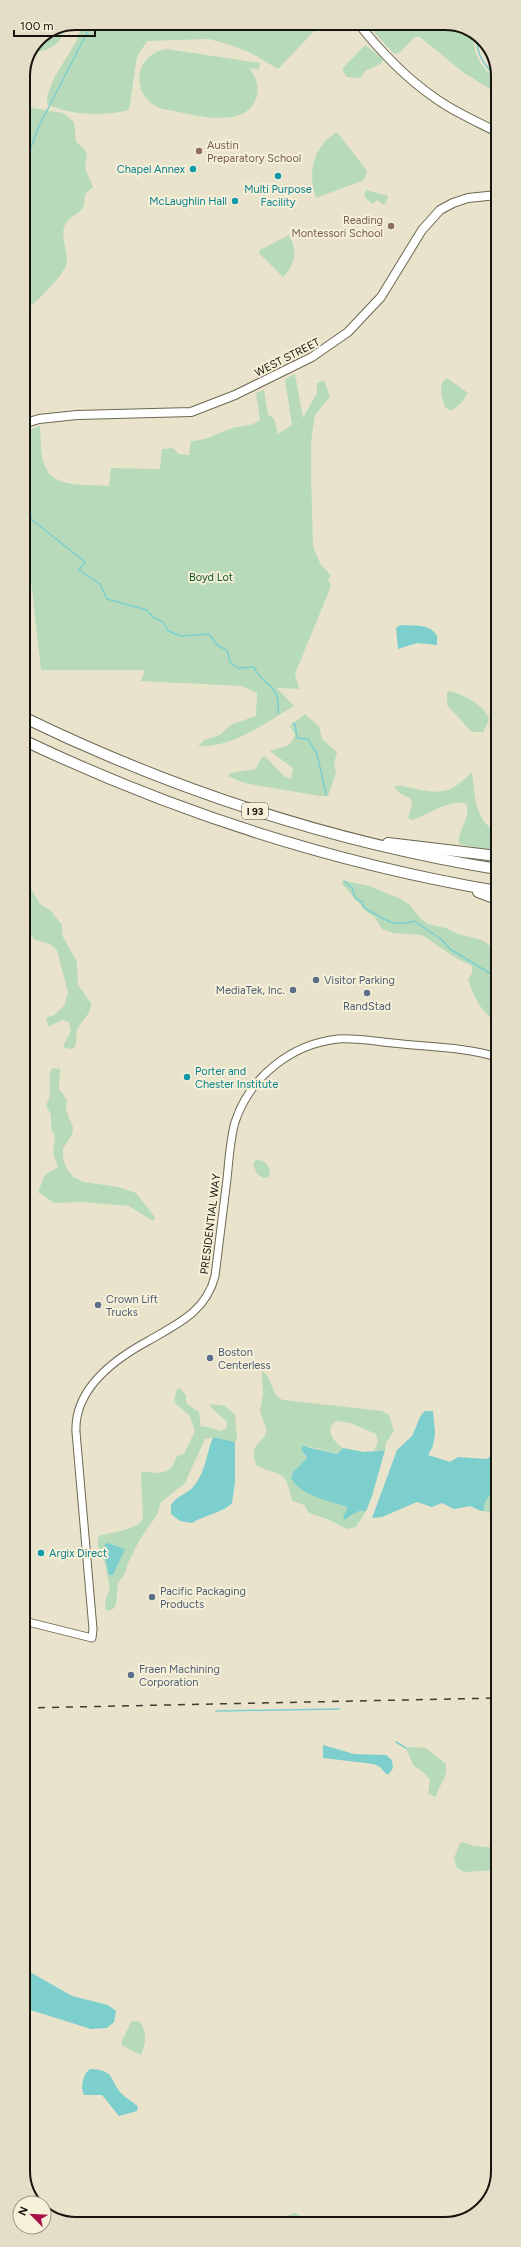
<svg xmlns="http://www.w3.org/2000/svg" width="521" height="2247" font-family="Figtree,sans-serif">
	<rect width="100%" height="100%" fill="#e9e3cc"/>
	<!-- green -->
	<g fill="#b7dbba">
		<path d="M82,23H322L278,69L251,53L230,45L209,39L147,41L137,57L129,110C104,116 72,116 47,104C48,73 77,53 82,23Z"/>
		<path d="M366,23H452L474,34C473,56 481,67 497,80V93L464,73L420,37H414L401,52L394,54Z"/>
		<path d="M66,27C62,42 51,51 35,52L34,49L39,38Z"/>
		<path d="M365,45L383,59L382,63L365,71L360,78L347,77L342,69Z"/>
		<path d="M166,49L260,63L259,69L249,68C256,76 259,86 257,96C247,133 189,113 163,109C130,100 132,55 166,49Z"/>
		<path d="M33,108L63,113L74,122L76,141L87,153L85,168L93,187L85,194C84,198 85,202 84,206C81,214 68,216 65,225C60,236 67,248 67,259C68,274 34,303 23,313V109Z"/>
		<path d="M337,132L367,171L364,180L316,198C307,171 313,147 337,132Z"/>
		<path d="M366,190L388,196V198L384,205L377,200L373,204L366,199L364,195Z"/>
		<path d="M289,235C298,250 295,265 283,277L259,253L260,250Z"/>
		<path d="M23,345L31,363L23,401Z"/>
		<path d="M295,374L303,418L317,393V383L324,380L330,397L315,415L311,442V473L313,547L320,563L331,576L328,579L331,586L295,674L299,689L277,688L294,706C265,723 233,748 198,746L204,740L220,735L230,725L256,716L257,693L242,686L141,681L145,670H41L26,537L23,535V431L40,426C41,438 40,455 45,466C53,489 89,484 109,486L111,468L160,469L162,449L173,448L179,454L189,455L191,441C211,440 216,433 233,428C243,425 250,427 260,420L256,393L264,390L268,415L274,418L278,434L292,425L285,379Z"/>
		<path d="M447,378L468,393L461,403L451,411L445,407C442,398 437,383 447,378Z"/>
		<path d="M450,691C463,694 487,707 489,720L483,732H472L447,705V693Z"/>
		<path d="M305,714L319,726L322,739L337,752L334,764L336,773L328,796H320L244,783L228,776L230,773L256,769L261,758L265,756L284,776L291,779L293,768L270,751C281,746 290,750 295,735L290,726Z"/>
		<path d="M472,772C476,798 473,816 497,834V852L459,844C457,831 470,820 467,805C456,795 424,817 411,820L408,817L412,805L411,799L401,794L394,787C400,784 406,787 412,788C442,795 451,793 472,772Z"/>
		<path d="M23,880L27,882L40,904L51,911L62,925V935L77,962L78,985L91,1003C92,1015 80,1020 77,1031C75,1038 78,1043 73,1049L65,1048L63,1046L71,1031L69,1022L62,1020L49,1027L46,1018L54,1015L64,1006L68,993L57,950L50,944L35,940L27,929H23Z"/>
		<path d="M346,881L369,886L401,899L410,905L420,918L428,924L446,928L458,934L482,940L496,950L497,1021C482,1015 473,995 468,980L472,973V966L456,958L422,935L393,933L382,929L374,916L368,913L343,885L342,882Z"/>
		<path d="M52,1068L60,1069L59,1089L67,1100L66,1110L73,1127L72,1135L63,1148V1159L67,1169L73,1177L84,1182L119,1187L136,1193L154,1216L155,1219L153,1221L129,1206L81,1202L54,1203L38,1192L45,1175L58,1167L53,1153L55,1136L51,1129V1115L46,1105L50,1096V1073Z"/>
		<path d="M256,1160C265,1159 270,1166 270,1174L268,1177L263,1178L257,1174L253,1164Z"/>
		<path d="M262,1371C273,1377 270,1395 283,1400L382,1411L389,1415L394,1431L386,1443L385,1450H374L378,1442L376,1434L350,1423L336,1421C324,1430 334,1442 343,1448L337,1454L308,1446L304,1454L307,1460L293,1472L291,1478C301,1494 328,1501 345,1506L347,1509L349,1518L359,1511H366L356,1527L347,1529L327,1519L309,1513L304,1505L292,1501C286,1470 283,1477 257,1466C247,1444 262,1446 267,1430L260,1411L263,1394Z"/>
		<path d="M177,1388L181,1389L186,1395V1403L199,1412L201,1427L204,1426L221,1431L227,1428V1422L210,1406L211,1404L225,1406L235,1415L237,1439L235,1442L213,1437L205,1439L185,1483L161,1502L157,1515L140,1539L128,1563L125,1573L118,1583L116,1604L113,1609L106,1611L105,1602L110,1588C108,1580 107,1572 105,1563C102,1553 95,1548 99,1536C113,1531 134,1532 143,1519L141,1472C157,1472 170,1478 177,1456L184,1454L195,1431L190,1416L174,1402Z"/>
		<path d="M498,1485V1515L484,1511L485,1502Z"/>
		<path d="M411,1747L426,1748L446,1764C448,1779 439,1784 436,1797L428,1794L430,1780L424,1773L413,1765L406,1748Z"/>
		<path d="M463,1842L474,1846L498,1848V1870L464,1872L457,1868L454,1858L460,1843Z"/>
		<path d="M136,2021L140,2022C147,2032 146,2044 141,2055L123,2046L121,2043L131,2022Z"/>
		<path d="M295,2213L312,2222L322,2223H245L254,2218H279Z"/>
	</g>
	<!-- water -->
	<g fill="#7dcfce">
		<path d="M400,625C413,626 430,623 437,636V645L417,643L398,649L396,628Z"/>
		<path d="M425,1411H433L435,1433L433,1446L428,1455L450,1462L458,1457L487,1459L498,1449V1485L485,1502L484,1511H481L470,1506L454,1509L442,1503L432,1507L417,1502L382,1517L372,1518L397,1450L412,1436L421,1415Z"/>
		<path d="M213,1437L235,1442V1482L232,1503C223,1513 204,1515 192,1523L180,1521L171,1514V1505C176,1496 187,1494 193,1487C206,1472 206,1454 213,1437Z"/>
		<path d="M303,1446L337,1454L343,1448L364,1452L385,1450L372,1496L366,1511H359L344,1520L343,1517L347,1509L345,1506C328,1501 300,1495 291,1478L293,1472L307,1458L301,1449Z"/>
		<path d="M108,1543L125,1549L113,1575H109C107,1568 103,1551 105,1544Z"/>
		<path d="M323,1745L354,1754L386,1755L392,1760L393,1768L389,1774H386L380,1767L374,1764L323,1758Z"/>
		<path d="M30,1972L72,1996L108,2005L116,2011L114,2022L107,2028L91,2029L24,2008V1982L26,1973Z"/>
		<path d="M90,2069C116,2070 109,2080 121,2093C126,2099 133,2101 138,2107L137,2111L119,2116L102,2095H84C80,2087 83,2074 90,2069Z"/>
	</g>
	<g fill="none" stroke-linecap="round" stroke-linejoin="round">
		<!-- stream -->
		<g stroke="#7dcfce" stroke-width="1.5">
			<path d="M477,36C475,53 485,66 497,78"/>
			<path d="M23,170L38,128L92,23"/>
			<path d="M23,449L31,519L85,562L79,570L100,584L107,599L147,610L153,617L163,622L168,631L181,636L209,634L218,646L227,650L230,662L238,668L254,667C263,689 281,681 278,713"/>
			<path d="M293,723L295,724L297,738L308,739L317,754L326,794"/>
			<path d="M344,881L352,888L355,898L362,902L364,908C383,917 391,929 414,921L441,939L450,949L491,974L497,984"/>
			<path d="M216,1711L339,1709"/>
			<path d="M396,1742L406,1748"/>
		</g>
		<defs>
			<path id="minor" d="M24,1621L92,1638L93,1629L76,1432C74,1389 113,1360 148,1341C177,1324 206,1312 215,1276C219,1244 223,1211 227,1179C229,1160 230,1140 235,1122C250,1077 291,1044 338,1039C356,1038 374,1041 392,1043C427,1047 465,1047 497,1057"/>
			<g id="major">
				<path d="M358,23C380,51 406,78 435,98C454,112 476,121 497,132"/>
				<path d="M23,424L39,419L77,415L191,412L235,395L312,357L348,332L381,297L422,230L440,210L453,203L468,198L497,195"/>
			</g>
			<g id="highway">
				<path d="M23,717C173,790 333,842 497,869"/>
				<path d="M23,740C174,812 333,863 497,891"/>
				<path d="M388,843L497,856"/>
				<path d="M478,892L497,899"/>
			</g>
		</defs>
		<!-- minor casing -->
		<use href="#minor" stroke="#6d6853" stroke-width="9"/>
		<!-- major casing -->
		<use href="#major" stroke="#6d6853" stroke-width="10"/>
		<!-- highway casing -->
		<use href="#highway" stroke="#6d6853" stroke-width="12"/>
		<!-- minor -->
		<use href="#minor" stroke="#fff" stroke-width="7"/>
		<!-- major -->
		<use href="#major" stroke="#fff" stroke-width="8"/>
		<!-- highway -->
		<use href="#highway" stroke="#fff" stroke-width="10"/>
		<!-- rail -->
		<path stroke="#3e3b30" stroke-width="1.5" stroke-dasharray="7 7" stroke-linecap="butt" d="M24,1708L498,1698"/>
	</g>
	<!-- markers -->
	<g fill="#8d6e63" stroke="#f6f0d9" stroke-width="1.5">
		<circle cx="199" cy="151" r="4"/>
		<circle cx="391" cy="226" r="4"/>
	</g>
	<g fill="#0f9aa8" stroke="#f6f0d9" stroke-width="1.5">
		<circle cx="193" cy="169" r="4"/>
		<circle cx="278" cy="176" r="4"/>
		<circle cx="235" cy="201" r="4"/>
		<circle cx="187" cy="1077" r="4"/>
		<circle cx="41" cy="1553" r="4"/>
	</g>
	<g fill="#5c6f8a" stroke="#f6f0d9" stroke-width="1.5">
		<circle cx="316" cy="980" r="4"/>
		<circle cx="293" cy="990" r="4"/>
		<circle cx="367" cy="993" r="4"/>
		<circle cx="98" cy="1305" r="4"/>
		<circle cx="210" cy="1358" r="4"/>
		<circle cx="152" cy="1597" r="4"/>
		<circle cx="131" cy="1675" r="4"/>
	</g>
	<g text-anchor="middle" stroke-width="4" stroke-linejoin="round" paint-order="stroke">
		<!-- shield labels -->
		<rect fill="#f6f0d9" stroke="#59564a" stroke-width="1" x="242" y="803" width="26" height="16" rx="3"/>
		<g font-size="10" font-weight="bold" fill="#16140c">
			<text x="255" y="815">I 93</text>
		</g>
		<!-- education labels -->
		<g font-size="11" fill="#785e54" stroke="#f6f0d9" text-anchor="start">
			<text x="207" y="149">Austin<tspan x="207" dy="13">Preparatory School</tspan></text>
			<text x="383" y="224" text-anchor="end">Reading<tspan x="383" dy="13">Montessori School</tspan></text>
		</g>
		<!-- culture labels -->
		<g font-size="11" fill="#0d838f" stroke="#f6f0d9" text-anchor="end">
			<text x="185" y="173">Chapel Annex</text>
			<text x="278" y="193" text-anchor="middle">Multi Purpose<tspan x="278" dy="13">Facility</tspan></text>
			<text x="227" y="205">McLaughlin Hall</text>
			<text x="195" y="1075" text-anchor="start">Porter and<tspan x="195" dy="13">Chester Institute</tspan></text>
			<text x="49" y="1557" text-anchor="start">Argix Direct</text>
		</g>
		<!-- street labels -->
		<g font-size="11" fill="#16140c" stroke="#f6f0d9">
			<text transform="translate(287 357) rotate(-27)" y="4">WEST STREET</text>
			<text transform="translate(210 1224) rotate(-83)" y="4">PRESIDENTIAL WAY</text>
		</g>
		<!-- park labels -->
		<g font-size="11" fill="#0d5823" stroke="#f6f0d9">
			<text x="211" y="581">Boyd Lot</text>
		</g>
		<!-- service labels -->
		<g font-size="11" fill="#4e5e75" stroke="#f6f0d9" text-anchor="start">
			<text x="324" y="984">Visitor Parking</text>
			<text x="285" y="994" text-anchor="end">MediaTek, Inc.</text>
			<text x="367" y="1010" text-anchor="middle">RandStad</text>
			<text x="106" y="1303">Crown Lift<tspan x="106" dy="13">Trucks</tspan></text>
			<text x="218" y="1356">Boston<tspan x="218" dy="13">Centerless</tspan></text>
			<text x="160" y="1595">Pacific Packaging<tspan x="160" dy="13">Products</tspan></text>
			<text x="139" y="1673">Fraen Machining<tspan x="139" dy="13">Corporation</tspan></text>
		</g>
	</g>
	<!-- crop -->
	<path d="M0 0H521V2247H0ZM76 30H445A46 46 0 0 1 491 76V2171A46 46 0 0 1 445 2217H76A46 46 0 0 1 30 2171V76A46 46 0 0 1 76 30Z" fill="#e4dec9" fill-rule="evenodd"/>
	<path fill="none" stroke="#16140c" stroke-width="2" d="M76 30H445A46 46 0 0 1 491 76V2171A46 46 0 0 1 445 2217H76A46 46 0 0 1 30 2171V76A46 46 0 0 1 76 30Z"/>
	<!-- north arrow -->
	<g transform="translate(32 2215) rotate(294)"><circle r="19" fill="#f6f0d9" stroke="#9c9887"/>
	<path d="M0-3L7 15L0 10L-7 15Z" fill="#a81347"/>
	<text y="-6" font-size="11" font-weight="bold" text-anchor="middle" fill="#16140c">N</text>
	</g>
	<!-- scale -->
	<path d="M14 30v6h81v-6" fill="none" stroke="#16140c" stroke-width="2"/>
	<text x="20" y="30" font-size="12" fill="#16140c" stroke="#f6f0d9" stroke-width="3" paint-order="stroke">100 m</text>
</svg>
